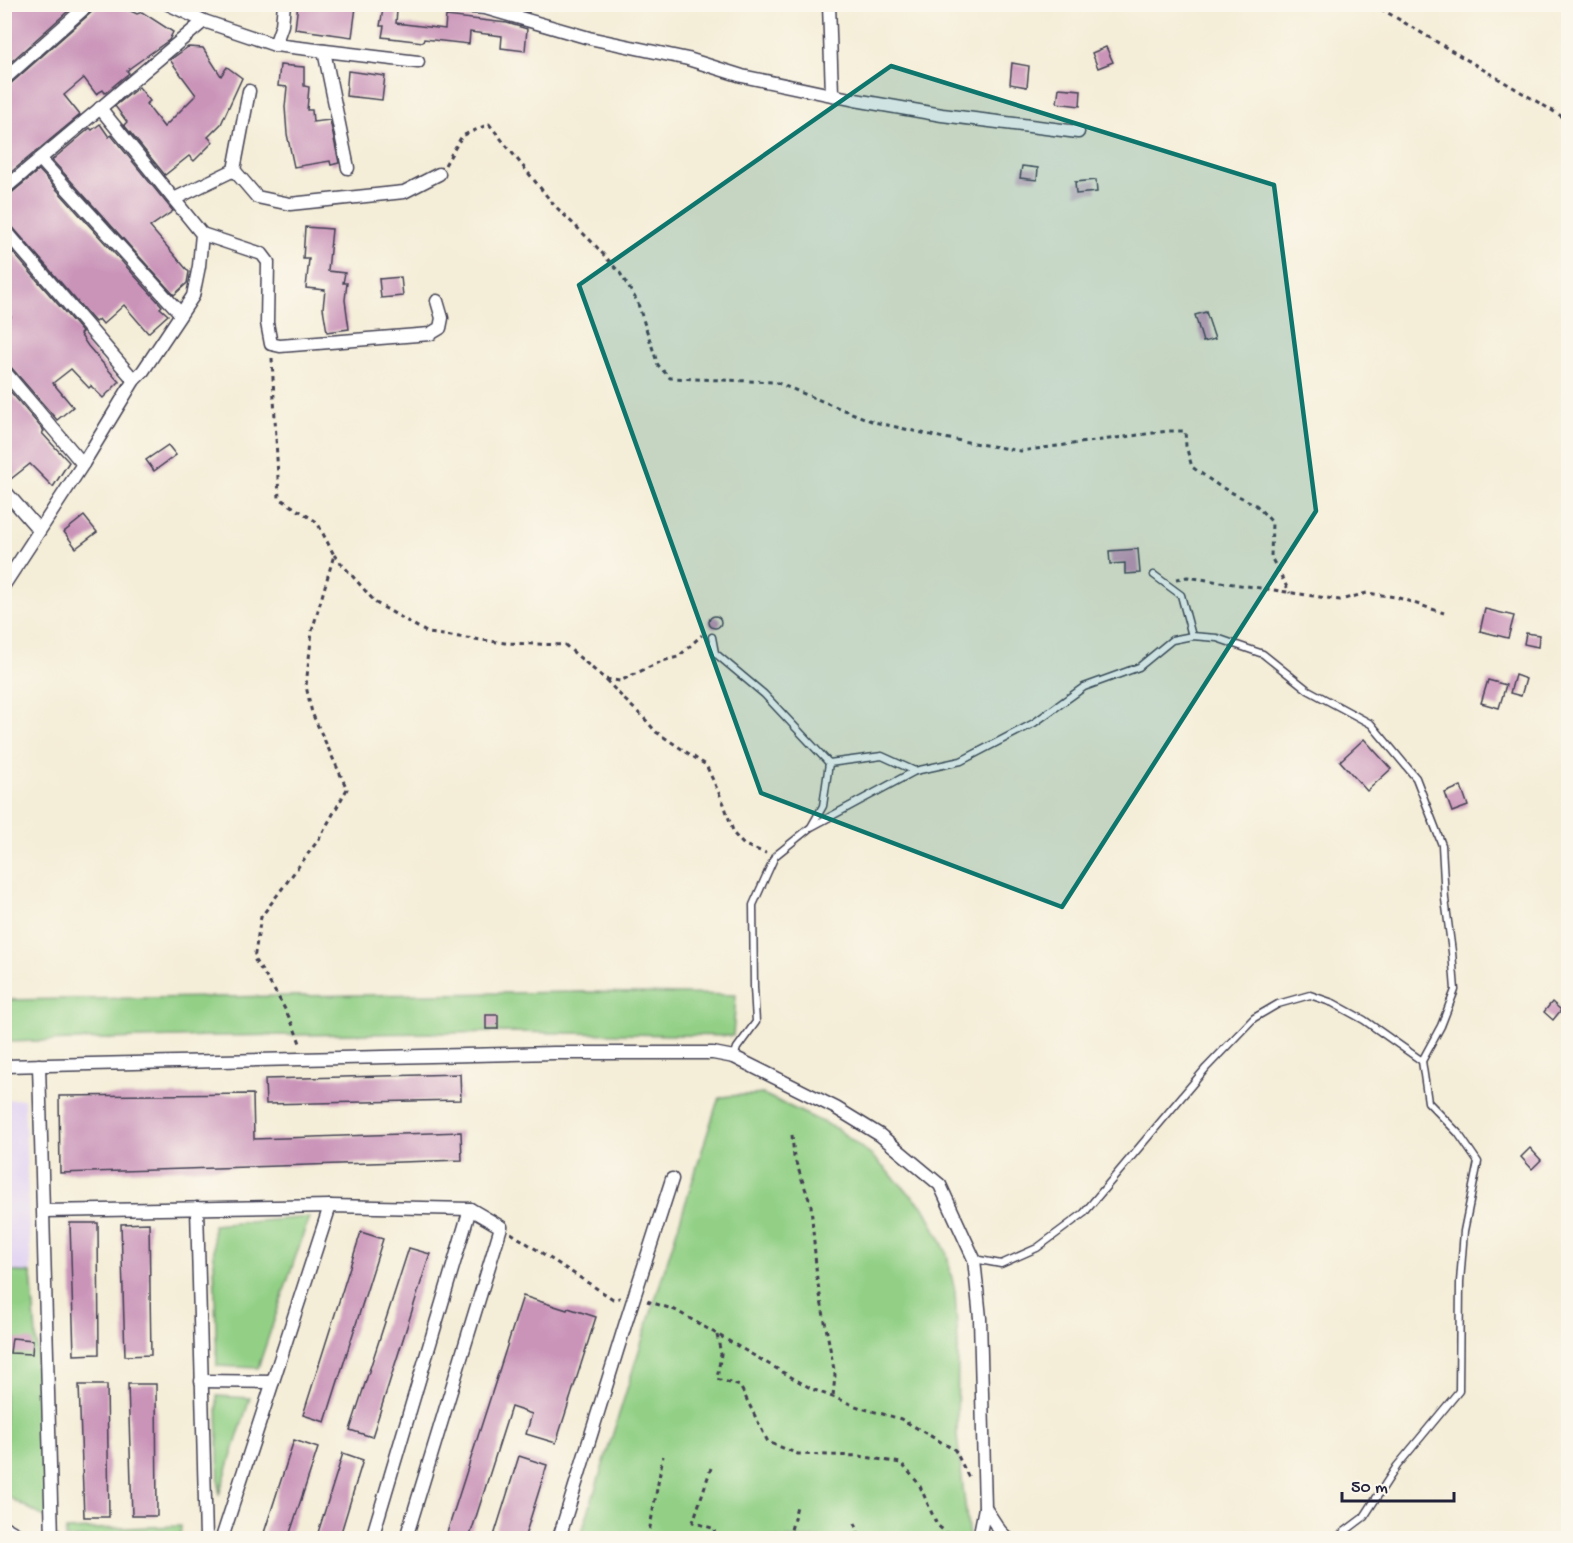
<svg xmlns="http://www.w3.org/2000/svg" width="1573" height="1543" font-family="'Gochi Hand',sans-serif">
	<rect width="100%" height="100%" fill="#fbf7ec"/>
	<filter id="ink" filterUnits="userSpaceOnUse"><feTurbulence type="fractalNoise" baseFrequency=".0167" numOctaves="2"/><feDisplacementMap in="SourceGraphic" scale="12" xChannelSelector="R" yChannelSelector="G"/><feConvolveMatrix kernelMatrix="1 2 1 2 8 2 1 2 1" color-interpolation-filters="sRGB"/></filter>
	<filter id="wash" filterUnits="userSpaceOnUse"><feTurbulence type="fractalNoise" baseFrequency=".008" numOctaves="4" result="noise"/><feDisplacementMap in="SourceGraphic" scale="24" xChannelSelector="R" yChannelSelector="G"/><feGaussianBlur stdDeviation="1.35" result="paint"/><feColorMatrix in="noise" values="0 0 0 0 0 0 0 0 0 0 0 0 0 0 0 0 0 1.4 0 .05"/><feComposite in="paint" operator="in"/></filter>
	<g filter="url(#wash)">
		<rect width="100%" height="100%" fill="#f4edd7"/>
		<!-- built -->
		<path fill="#e2d4f3" d="M24,1099L31,1273L5,1274L4,1100Z"/>
		<!-- green -->
		<g fill="#93d086" stroke="#5a7960" stroke-width="1.5">
			<path d="M583,992L736,995L733,1036L511,1032L211,1036L5,1042L4,1000Z"/>
			<path d="M763,1094L837,1129L872,1156L925,1209L946,1251L955,1292L958,1346L957,1436L969,1538H580L717,1103L720,1098C733,1094 749,1096 763,1094Z"/>
			<path d="M309,1217L258,1368L217,1366L213,1225Z"/>
			<path d="M4,1271L31,1273L51,1521L5,1495Z"/>
			<path d="M217,1396L250,1398L219,1495Z"/>
			<path d="M181,1526L180,1538H65L66,1530Z"/>
		</g>
		<g id="blocks">
			<!-- building -->
			<g fill="#ca94b9">
				<path d="M4,4H76L4,68Z"/>
				<path d="M97,4H115L137,14L142,12L173,32L169,40L130,68L127,71L129,73L105,93L103,90L96,94L84,78L64,95L80,115L4,178V87L9,85L94,10Z"/>
				<path d="M298,4H337L356,7L352,37L295,29Z"/>
				<path d="M515,4H530L529,12L515,8Z"/>
				<path d="M383,9L397,10L396,23L445,29L446,16L507,23L527,29L525,51L501,48L502,36L470,32L469,44L424,39L423,42L382,37L384,26H380Z"/>
				<path d="M188,47L203,48L221,76L227,67L242,78L221,124L208,137L213,142L194,161L189,156L165,175L124,125L127,122L115,106L139,87L150,101L146,104L164,127L196,95L170,60Z"/>
				<path d="M1106,47L1113,62L1098,68L1092,53Z"/>
				<path d="M1012,63L1029,66L1027,87L1010,84Z"/>
				<path d="M280,65L304,67V86L309,87L307,110H312L313,122L330,120L339,163L331,165L330,161L294,167L287,134L285,107L287,87L278,86Z"/>
				<path d="M348,71L385,76L382,100L346,96Z"/>
				<path d="M1059,88L1081,90L1080,106L1057,103Z"/>
				<path d="M100,124L109,137L111,135L173,211L150,227L189,272L187,283L174,295L52,160L90,128L92,130Z"/>
				<path d="M1022,166L1038,168L1037,180L1020,178Z"/>
				<path d="M39,170L162,306L160,308L168,315L148,333L124,305L103,324L99,319L95,322L10,224L4,221V197L9,195Z"/>
				<path d="M1096,180L1097,192L1076,194L1075,182Z"/>
				<path d="M305,227L332,229L328,271L345,273L343,283H347L345,300L349,329L327,332L323,308L325,290L306,288L309,259H303Z"/>
				<path d="M4,242L82,332L80,334L88,346L119,382L103,398L91,386L89,388L71,369L53,383L73,407L57,420L10,366L4,363V323L11,317L4,308Z"/>
				<path d="M401,277L403,296L381,298L379,279Z"/>
				<path d="M1206,312L1215,339L1203,342L1195,315Z"/>
				<path d="M4,384L44,431L42,433L52,444L69,462L53,487L30,464L7,482H4Z"/>
				<path d="M168,445L176,455L154,471L146,460Z"/>
				<path d="M84,516L97,532L76,548L64,532Z"/>
				<path d="M1138,549L1140,573L1125,574V563L1110,564L1109,551Z"/>
				<path d="M1485,609L1514,616L1508,638L1480,631Z"/>
				<circle cx="715" cy="622" r="6"/>
				<path d="M1526,633L1539,635L1538,647L1524,644Z"/>
				<path d="M1515,675L1526,679L1521,696L1510,693Z"/>
				<path d="M1488,680L1506,685L1499,708L1481,703Z"/>
				<path d="M1364,739L1391,769L1367,791L1340,761Z"/>
				<path d="M1461,786L1468,806L1452,812L1445,793Z"/>
				<path d="M1552,1002L1561,1010L1553,1020L1544,1012Z"/>
				<rect x="486" y="1015" width="12" height="14"/>
				<path d="M460,1074L461,1100L266,1104L265,1079Z"/>
				<path d="M253,1094L254,1139L461,1132L462,1160L60,1173L59,1096Z"/>
				<path d="M1530,1148L1541,1160L1532,1169L1521,1157Z"/>
				<path d="M70,1223H98L99,1354L74,1355Z"/>
				<path d="M149,1223L151,1355L125,1356L121,1224Z"/>
				<path d="M361,1232L383,1239L325,1422L303,1415Z"/>
				<path d="M409,1248L430,1254L372,1437L350,1430Z"/>
				<path d="M523,1296L567,1310L568,1308L596,1317L556,1443L526,1434L532,1414L511,1407L469,1539H445Z"/>
				<path d="M12,1338L33,1340L32,1354L10,1353Z"/>
				<path d="M128,1384H156L157,1516H132Z"/>
				<path d="M79,1385H107L109,1517H84Z"/>
				<path d="M294,1440L318,1448L288,1539H262Z"/>
				<path d="M343,1453L363,1460L339,1539H316Z"/>
				<path d="M519,1456L547,1465L524,1539H493Z"/>
			</g>
		</g>
	</g>
	<g filter="url(#ink)">
		<use href="#blocks" fill-opacity="0" stroke="#424052" stroke-width="1.5"/>
		<g fill="none" stroke-linecap="round" stroke-linejoin="round">
			<defs>
				<g id="service">
					<path d="M1154,575L1181,595L1192,636"/>
					<path d="M712,637L715,653L764,694L829,763L882,756L915,771L961,761L1034,723L1084,687L1139,667L1172,640L1192,636L1217,638L1263,654L1308,690L1371,724L1416,778L1442,845L1445,899L1452,952L1455,990L1441,1026L1422,1061L1428,1102L1458,1133L1478,1162L1464,1231L1460,1282L1459,1391L1397,1466L1364,1517L1336,1538"/>
					<path d="M813,826L915,771"/>
					<path d="M734,1057L737,1048L756,1022L754,987L753,905L775,856L811,827L823,806L829,763"/>
					<path d="M974,1259L1001,1264L1037,1248L1084,1213L1206,1068L1254,1018L1278,1004L1310,995L1333,1003L1364,1020L1422,1061"/>
				</g>
				<g id="minor">
					<path d="M168,4L204,21L275,45L418,62"/>
					<path d="M434,4L485,8"/>
					<path d="M485,4V8L589,38L688,59L742,76L855,100L942,115L1078,132"/>
					<path d="M829,4L832,94"/>
					<path d="M275,45L282,25L284,4"/>
					<path d="M324,51L348,168"/>
					<path d="M4,79L89,4"/>
					<path d="M40,159L180,313"/>
					<path d="M234,170L257,197L290,204L404,192L439,174"/>
					<path d="M4,189L204,21"/>
					<path d="M174,199L234,170L249,91"/>
					<path d="M4,229L134,380"/>
					<path d="M202,234L262,254L268,262L267,323L271,344L280,346L430,334L440,328L442,318L437,301"/>
					<path d="M4,371L83,464"/>
					<path d="M4,490L39,530"/>
					<path d="M4,585L83,464L134,380L143,371L193,296L199,266L202,234L100,108"/>
					<path d="M39,1065L52,1538"/>
					<path d="M4,1066L554,1053H713L734,1057L836,1108L880,1135L940,1185L974,1259L980,1318L985,1508L979,1538"/>
					<path d="M197,1208L206,1538"/>
					<path d="M44,1211L330,1206L470,1209L501,1227L406,1538"/>
					<path d="M201,1381L273,1382"/>
					<path d="M985,1508L1000,1531L1007,1538"/>
					<path d="M4,1527L23,1538"/>
					<path d="M222,1538L330,1206"/>
					<path d="M372,1538L470,1209"/>
					<path d="M559,1538L626,1322L672,1179"/>
				</g>
			</defs>
			<!-- service casing -->
			<use href="#service" stroke="#424052" stroke-width="9"/>
			<!-- minor casing -->
			<use href="#minor" stroke="#424052" stroke-width="15"/>
			<!-- path -->
			<g stroke="#424052" stroke-width="3" stroke-dasharray="4.5 4.5" stroke-linecap="butt">
				<path d="M1373,4L1568,120"/>
				<path d="M445,165L462,136L489,124L554,205L594,244L620,273L637,301L658,365L670,378L775,382L874,422L944,438L1021,451L1168,431H1185L1186,446L1192,467L1219,486L1256,505L1272,522L1271,557L1290,593"/>
				<path d="M272,358L279,498L317,522L334,555L312,631L306,686L312,713L347,789L319,839L261,917L254,959C273,987 290,1014 301,1046"/>
				<path d="M334,555L376,603L428,633L505,643L565,645L605,679L620,681L662,661L678,657L702,635"/>
				<path d="M1176,579L1187,577L1340,600L1367,593L1396,597L1444,613"/>
				<path d="M606,680L625,700L644,718L656,732L706,765L724,804L734,834L744,845L766,853"/>
				<path d="M792,1135L794,1157L811,1205L817,1279L835,1375L833,1397"/>
				<path d="M511,1233L613,1299L620,1298"/>
				<path d="M647,1301L675,1310L812,1389L861,1408L901,1419L955,1450L970,1480"/>
				<path d="M717,1335L721,1354L717,1379L740,1386L768,1442L798,1454L859,1456L901,1463L919,1484L937,1525L953,1538"/>
				<path d="M711,1468L693,1522L715,1529L712,1538"/>
				<path d="M855,1523L860,1538"/>
				<path d="M648,1538L663,1456"/>
				<path d="M789,1538L797,1506"/>
			</g>
			<!-- service -->
			<use href="#service" stroke="#fff" stroke-width="6"/>
			<!-- minor -->
			<use href="#minor" stroke="#fff" stroke-width="12"/>
		</g>
	</g>
	<!-- marked area -->
	<path fill="#0f766e" fill-opacity="0.2" stroke="#0f766e" stroke-width="4.5" stroke-linejoin="round" d="M891,66L1274,185L1316,511L1062,907L761,793L579,285Z"/>
	<!-- margin -->
	<rect width="1573" height="1543" fill="none" stroke="#fbf7ec" stroke-width="24"/>
	<!-- scale -->
	<path d="M1342 1492v9h112v-9" fill="none" stroke="#22223b" stroke-width="3"/>
	<text x="1351" y="1492" font-size="18" fill="#22223b" stroke="#fbf7ec" stroke-width="4.5" paint-order="stroke">50 m</text>
</svg>
